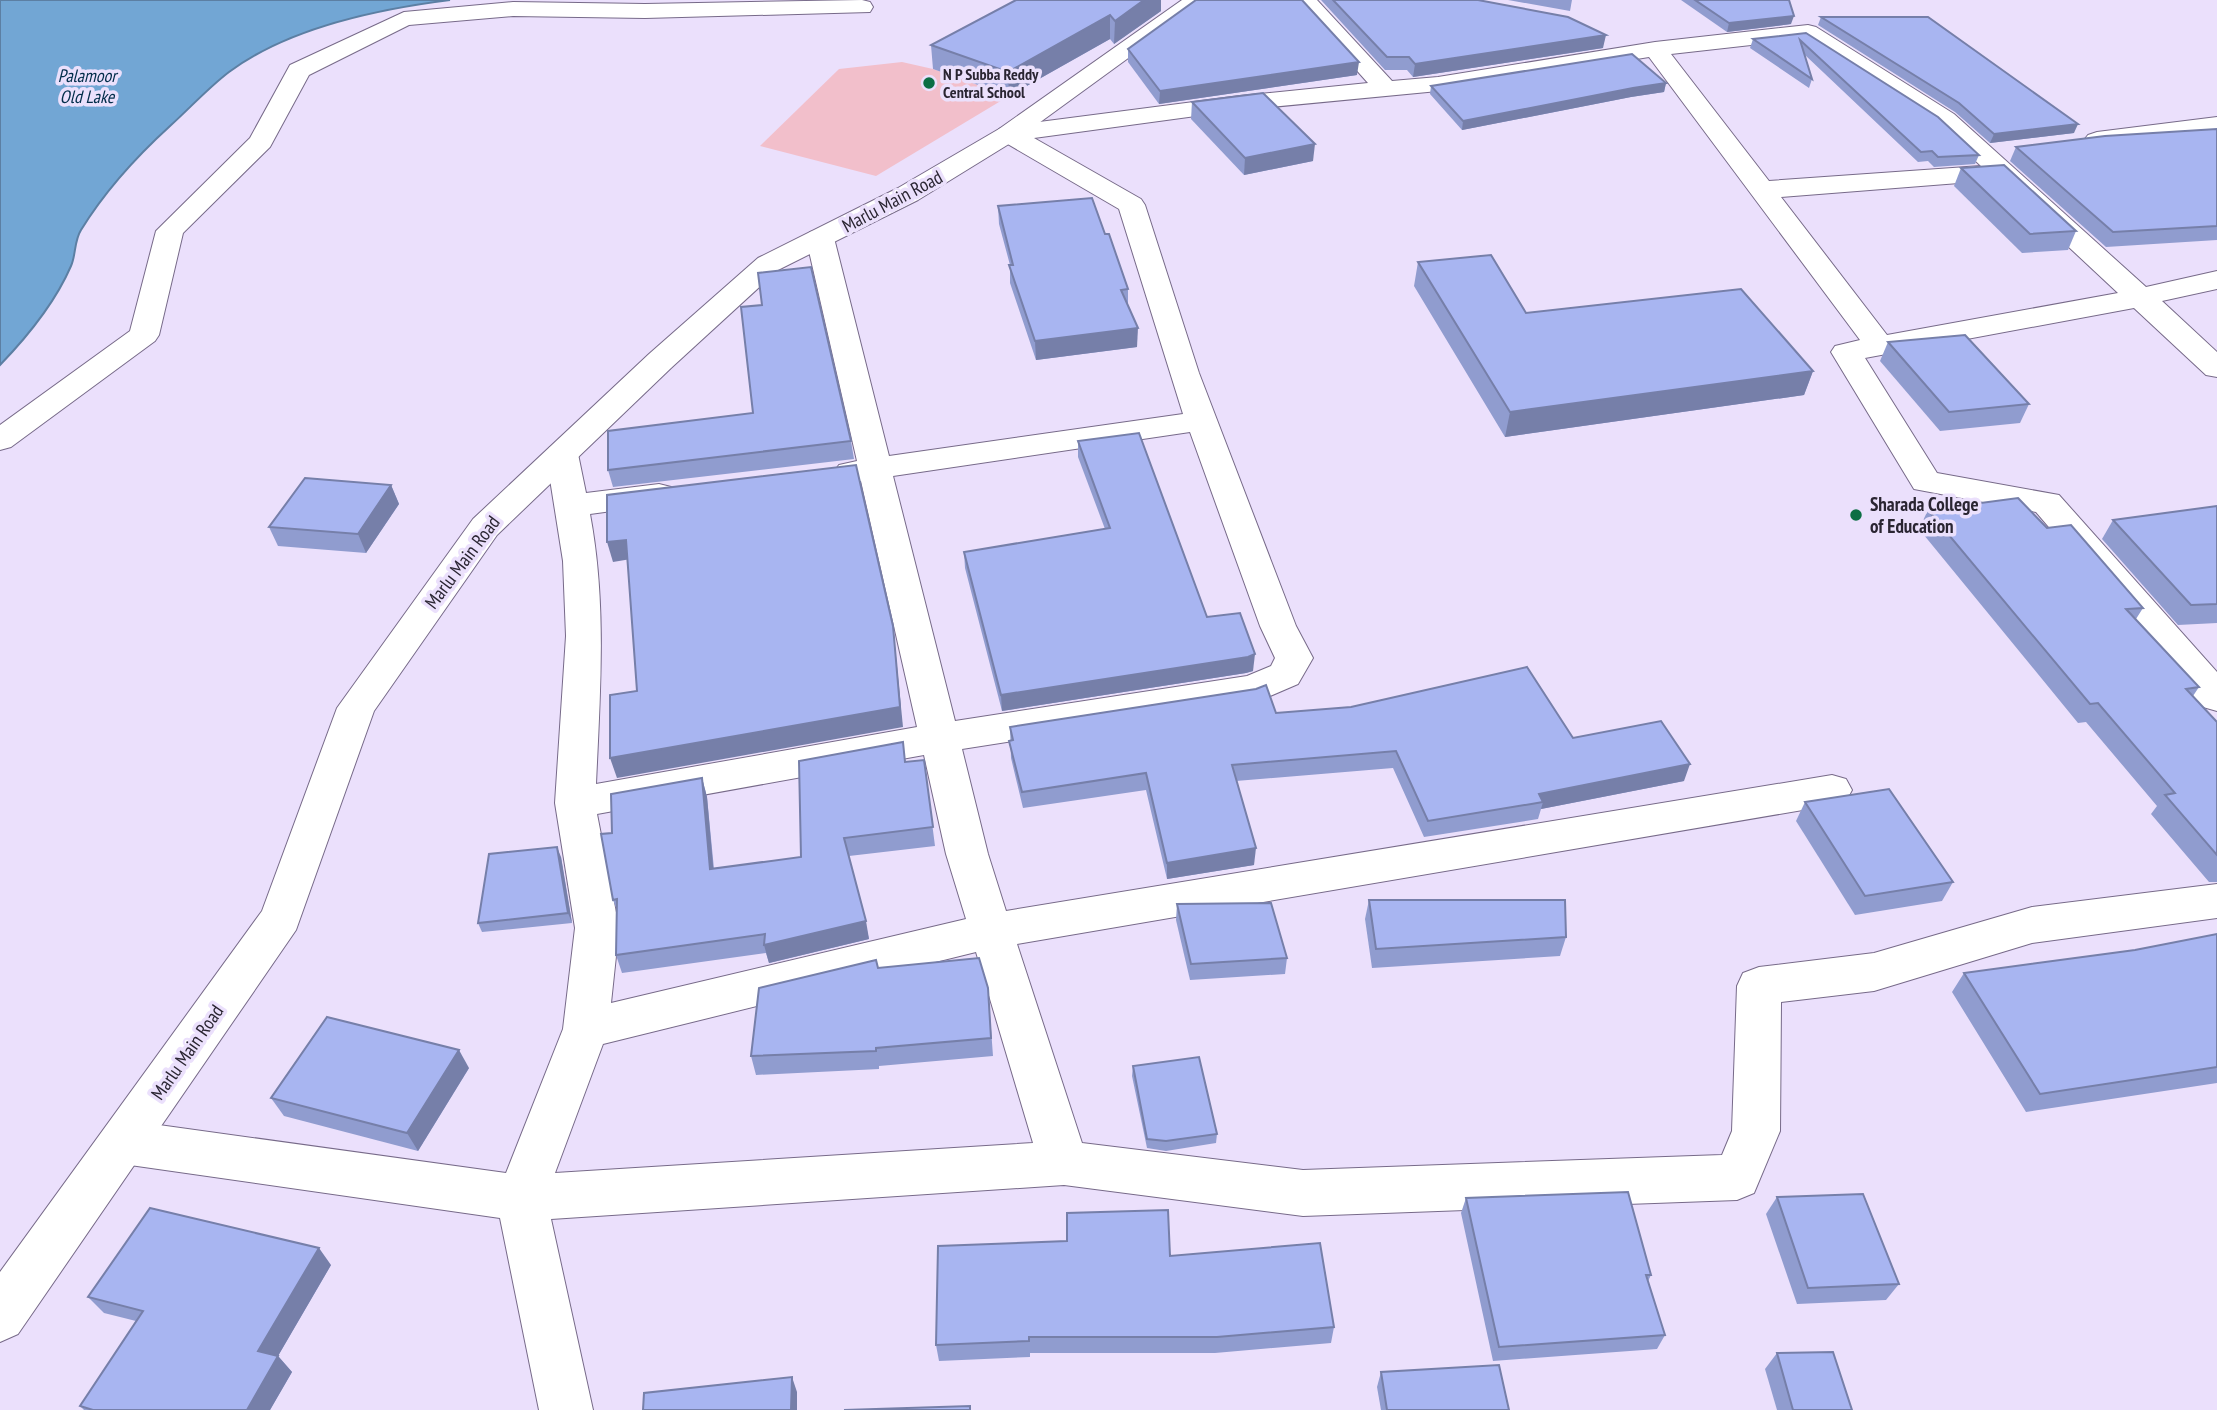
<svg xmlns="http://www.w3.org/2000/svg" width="2217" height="1410" font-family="'PT Sans Narrow',sans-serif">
	<rect width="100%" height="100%" fill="#ebe0fc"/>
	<!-- green -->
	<path fill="#f2bfcb" d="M902,62L933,69L1009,96L876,176L760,146L839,69Z"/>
	<!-- water -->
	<path fill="#72a6d4" stroke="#5c7fa3" stroke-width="2" d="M0,0H450C378,9 288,28 229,72C208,88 190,108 170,126C136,157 105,191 81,230C74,241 76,255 71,266C55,303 28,336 0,365Z"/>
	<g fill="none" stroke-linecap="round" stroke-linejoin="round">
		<defs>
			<g id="minor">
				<path d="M862,0L870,2L873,7L870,12L645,18L513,16L409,25L309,75L270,147L183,233L159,335L155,341L11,447L0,450V425L130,331L156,231L250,138L290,65L404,12L513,2L645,4Z"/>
				<path d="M1294,0H1317L1392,81L1438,77L1655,42L1808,25L1816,27L1954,114L2146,287L2217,271V289L2162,301L2217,352V377L2206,375L2134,308L1865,358L1937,473L2059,495L2217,672V711L2203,707L2036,512L1914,489L1831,352L1835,346L1860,340L1649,57L1438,91L1240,110L1034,138L1141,199L1145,205L1199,373L1296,626L1313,658L1298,684L1254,703L962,749L988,854L1006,911L1832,775L1846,779L1852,790L1846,801L1832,805L1017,944L1082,1143L1303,1170L1722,1155L1732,1131L1737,986L1743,973L1759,967L1874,953L2032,907L2217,884V918L2032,943L1874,991L1781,1002L1780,1131L1754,1193L1737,1200L1303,1216L1064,1185L551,1219L593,1410H539L500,1218L123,1164L106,1157L99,1142L106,1127L123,1120L506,1173L563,1029L575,928L555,803L566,636L563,561L546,454L550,447L562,444L574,447L578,454L586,493L659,484L671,487L676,495L671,503L590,514C607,604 600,693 596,784L917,727L861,481L851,482L839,479L834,472L839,465L857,461L806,238L810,232L820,230L830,232L834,238L889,456L1183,414L1119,209L999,139L995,134L999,129L1008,126L1240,96L1368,83ZM1804,39L1936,124L1981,166L1769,181L1671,54ZM1997,180L2118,293L1887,335L1781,197ZM1190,432L1260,626L1275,658L1271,666L1247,676L955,721L893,476ZM924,755L946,854L966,919L611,1003L619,928L597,814ZM976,952L1033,1143L555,1173L603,1044Z"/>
				<path d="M2217,117V133L2097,148L2088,145L2084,140L2088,135L2097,132Z"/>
			</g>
			<path id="tertiary" d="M1182,0H1208L1017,139L918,200L778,270L671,368L497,535L374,711L296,930L18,1334L0,1342V1272L262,911L337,708L473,519L649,354L758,258L898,188L999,129Z"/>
		</defs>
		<!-- minor casing -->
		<use href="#minor" stroke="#776a89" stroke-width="2"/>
		<!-- tertiary casing -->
		<use href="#tertiary" stroke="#776a89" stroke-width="2"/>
		<!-- minor -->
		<use href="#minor" fill="#fff" fill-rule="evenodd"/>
		<!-- tertiary -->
		<use href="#tertiary" fill="#fff" fill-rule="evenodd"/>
	</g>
	<!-- wall -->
	<g fill="#909ccf">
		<path d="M1016,0L1161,11L1114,44L1110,39L1009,96L933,69L931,45Z"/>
		<path d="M1321,0H1478L1603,48L1413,77L1407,70H1385Z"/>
		<path d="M1508,0H1572L1570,11Z"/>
		<path d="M1681,0H1789L1791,24L1727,32Z"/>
		<path d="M1821,17L2074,133L1990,143L1955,112L1818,25Z"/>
		<path d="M1806,33L1979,155L1975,164L1934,167L1928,161L1918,162L1805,55L1812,79L1809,88L1750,48L1753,39Z"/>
		<path d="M1128,49L1357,75L1159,104L1128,62Z"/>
		<path d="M1666,83L1664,92L1631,97L1462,130L1430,94L1431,86Z"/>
		<path d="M1192,102L1313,161L1244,175L1191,119Z"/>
		<path d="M2217,129V240L2106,247L2010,161L2016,147Z"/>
		<path d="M1961,168L2076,231L2068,250L2022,253L1954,186Z"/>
		<path d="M998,206L1105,234L1128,289V305L1137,347L1036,360L1010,283V265L999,224Z"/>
		<path d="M1418,262L1526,313L1813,371L1804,395L1505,437L1414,286Z"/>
		<path d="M1888,342L2029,404L2020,423L1940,431L1880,361Z"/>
		<path d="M851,441L854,459L613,487L608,470Z"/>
		<path d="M1078,441L1207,617L1253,671L1246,673L1002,711L965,568L964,552L1105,529L1078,457Z"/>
		<path d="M391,485L399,504L366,553L278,546L269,527Z"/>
		<path d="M2217,506V623L2178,625L2102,539L2113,520Z"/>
		<path d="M1928,510L2047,528L2143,608L2136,619L2199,687L2193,696L2217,722V882H2209L2151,814L2157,806L2086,722L2078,723L1919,529Z"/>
		<path d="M1276,713L1573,738L1684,781L1541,809L1538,819L1424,837L1393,768L1236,781L1254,865L1167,879L1146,790L1023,808L1011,758L1010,727Z"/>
		<path d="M924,760L935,846L849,856L869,939L769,963L766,953L622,973L616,955L617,910L613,900L612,833L702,778L707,797L714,869L801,857L906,762Z"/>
		<path d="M1805,802L1953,882L1942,901L1855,915L1796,821Z"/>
		<path d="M561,857L572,923L482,932L478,923Z"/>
		<path d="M1369,900L1566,937L1560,956L1372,968L1365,919Z"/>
		<path d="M1177,904L1287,958L1285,974L1190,980L1176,920Z"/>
		<path d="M2217,934V1083L2026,1112L1952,992L1964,973L2135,950Z"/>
		<path d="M878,968L988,988L993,1056L879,1066V1069L756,1075L751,1056Z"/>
		<path d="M1133,1066L1217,1134L1216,1143L1166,1151L1147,1148L1132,1076Z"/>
		<path d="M469,1068L418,1151L284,1116L271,1098Z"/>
		<path d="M1777,1197L1899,1284L1886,1300L1797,1304L1766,1214Z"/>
		<path d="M1466,1198L1651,1275L1648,1281L1665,1335L1657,1349L1493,1361L1461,1213Z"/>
		<path d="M1170,1256L1334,1327L1331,1343L1215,1353H1030V1357L939,1361L936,1345Z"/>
		<path d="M331,1265L278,1356L292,1372L270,1410H84L80,1406L136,1321L104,1313L88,1297Z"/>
		<path d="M1777,1353L1852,1410H1777L1765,1369Z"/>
		<path d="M1381,1372L1509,1410H1381L1377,1387Z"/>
	</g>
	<!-- shaded-wall -->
	<g fill="#767fa9">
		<path d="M1144,0H1161V11L1114,44L1115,21Z"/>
		<path d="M1110,15V39L1009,96L1008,72Z"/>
		<path d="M1794,16L1791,24L1727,32L1729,23Z"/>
		<path d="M1606,35L1603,48L1413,77L1415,64Z"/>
		<path d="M1359,62L1357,75L1159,104L1160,91Z"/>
		<path d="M1666,83L1664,92L1631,97L1462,130L1463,121L1633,88Z"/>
		<path d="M2078,124L2074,133L1990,143L1994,134Z"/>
		<path d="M1315,144L1313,161L1244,175L1245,158Z"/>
		<path d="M1138,328L1137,347L1036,360L1035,341Z"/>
		<path d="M1813,371L1804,395L1505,437L1510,412Z"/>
		<path d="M391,485L399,504L366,553L358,534Z"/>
		<path d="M626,540L631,559L613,562L607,542Z"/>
		<path d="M893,626L903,727L617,778L610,758Z"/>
		<path d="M1255,654L1253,671L1246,673L1002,711L1001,695Z"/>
		<path d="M1690,764L1684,781L1541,809L1543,802L1539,794Z"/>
		<path d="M702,778L707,797L715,888L710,869Z"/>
		<path d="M557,847L561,857L572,923L568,913Z"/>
		<path d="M1256,848L1254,865L1167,879V863Z"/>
		<path d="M866,921L869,939L769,963L764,945Z"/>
		<path d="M459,1050L469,1068L418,1151L407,1133Z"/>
		<path d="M319,1248L331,1265L278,1356L292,1372L270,1410H247L258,1351Z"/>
		<path d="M792,1377L797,1392V1410H791Z"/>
	</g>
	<!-- building -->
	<g fill="#a8b5f1" stroke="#767fa9" stroke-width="2">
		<path d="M1016,0H1144L1115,21L1110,15L1008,72L931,45Z"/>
		<path d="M1196,0H1302L1359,62L1160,91L1128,49Z"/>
		<path d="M1333,0H1478L1568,17L1606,35L1415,64L1409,57H1387Z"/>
		<path d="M1695,0H1789L1794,16L1729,23Z"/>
		<path d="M1821,17H1928L2078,124L1994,134L1959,103Z"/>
		<path d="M1806,33L1938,117L1979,155L1938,157L1932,151L1921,152L1800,40L1812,79L1753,39Z"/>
		<path d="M1632,54L1666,83L1633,88L1463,121L1431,86Z"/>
		<path d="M1263,93L1315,144L1245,158L1192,102Z"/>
		<path d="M2217,129V226L2113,232L2016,147L2105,136Z"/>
		<path d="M2004,165L2076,231L2030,234L1961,168Z"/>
		<path d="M1092,198L1105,234H1109L1128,289L1121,290L1138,328L1035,341L1009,265H1013L998,206Z"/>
		<path d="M1491,255L1526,313L1741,289L1813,371L1510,412L1418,262Z"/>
		<path d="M811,267L851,441L608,470V431L753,413L741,307L762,305L758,273Z"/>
		<path d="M1965,335L2029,404L1949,412L1888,342Z"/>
		<path d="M1139,433L1207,617L1240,613L1255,654L1248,657L1001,695L964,552L1110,528L1078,441Z"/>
		<path d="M856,465L893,626L900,707L610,758V695L637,691L626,540L607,542V495Z"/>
		<path d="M305,478L391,485L358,534L269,527Z"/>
		<path d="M2018,498L2047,528L2071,525L2143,608L2126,609L2199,687L2186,689L2217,722V855L2165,795L2175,793L2098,703L2090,704L1928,510Z"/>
		<path d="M2217,506V604L2191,605L2113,520Z"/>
		<path d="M1527,667L1573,738L1661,721L1690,764L1539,794L1543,802L1428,821L1396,751L1232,765L1256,848L1167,863L1146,773L1022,792L1009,741L1013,740L1010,727L1256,689L1266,685L1276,713L1351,707Z"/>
		<path d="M903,742L905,762L924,760L933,827L844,838L866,921L764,945L765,934L616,955L617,899L613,900L601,834L612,833L611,794L702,778L710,869L801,857L799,761Z"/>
		<path d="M1889,789L1953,882L1865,896L1805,802Z"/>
		<path d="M557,847L568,913L478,923L489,854Z"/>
		<path d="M1369,900H1565L1566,937L1376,949Z"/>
		<path d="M1271,903L1287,958L1191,964L1177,904Z"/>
		<path d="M2217,934V1067L2040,1094L1964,973L2135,950Z"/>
		<path d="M979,958L988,988L991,1038L876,1048V1051L751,1056L759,988L876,960L878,968Z"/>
		<path d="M327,1017L459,1050L407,1133L271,1098Z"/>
		<path d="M1199,1057L1217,1134L1166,1141L1147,1139L1133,1066Z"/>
		<path d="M1628,1192L1651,1275H1646L1665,1335L1499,1347L1466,1198Z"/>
		<path d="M1863,1194L1899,1284L1808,1288L1777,1197Z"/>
		<path d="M150,1208L319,1248L258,1351L278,1356L247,1410H93L80,1406L143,1311L88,1297Z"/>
		<path d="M1168,1210L1170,1256L1320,1243L1334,1327L1217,1337H1029V1341L936,1345L938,1246L1067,1241V1213Z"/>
		<path d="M1833,1352L1852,1410H1793L1777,1353Z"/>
		<path d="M1499,1365L1509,1410H1387L1381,1372Z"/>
		<path d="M792,1377L791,1410H643L644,1393Z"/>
		<path d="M970,1406V1410H844Z"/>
	</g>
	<!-- markers -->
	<g fill="#0c6e44" stroke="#ebe0fc" stroke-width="2.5">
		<circle cx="929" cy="83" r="7"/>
		<circle cx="1856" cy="515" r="7"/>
	</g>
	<g text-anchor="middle" stroke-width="7" stroke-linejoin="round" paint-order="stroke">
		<!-- far-poi labels -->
		<g font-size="16" font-weight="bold" fill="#2a2532" stroke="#ebe0fc" text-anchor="start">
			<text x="943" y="80">N P Subba Reddy<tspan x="943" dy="18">Central School</tspan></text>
		</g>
		<!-- far-water labels -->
		<g font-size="18" font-style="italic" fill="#022d4a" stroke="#ebe0fc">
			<text x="87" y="82">Palamoor<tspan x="87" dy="21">Old Lake</tspan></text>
		</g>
		<!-- street labels -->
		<g font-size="19" fill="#2a2532" stroke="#ebe0fc">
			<text transform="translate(892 201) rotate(-28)" y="7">Marlu Main Road</text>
			<text transform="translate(462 562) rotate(-53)" y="7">Marlu Main Road</text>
			<text transform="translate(187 1052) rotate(-55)" y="7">Marlu Main Road</text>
		</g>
		<!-- poi labels -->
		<g font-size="19" font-weight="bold" fill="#2a2532" stroke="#ebe0fc" text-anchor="start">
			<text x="1870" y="511">Sharada College<tspan x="1870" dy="22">of Education</tspan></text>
		</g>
	</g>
</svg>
